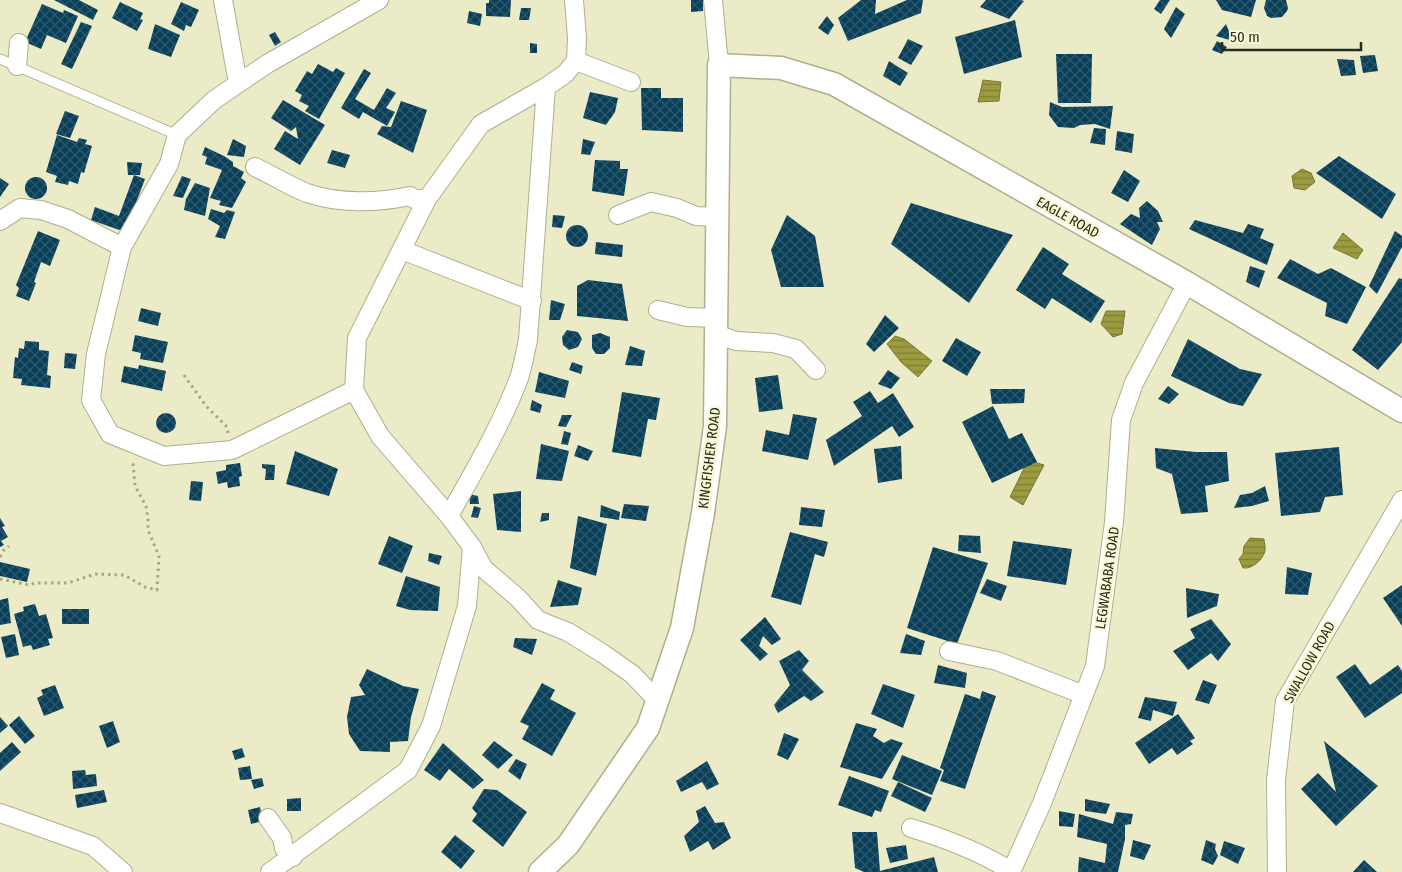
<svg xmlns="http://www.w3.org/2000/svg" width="1402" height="872" font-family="'Fira Sans Condensed',sans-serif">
	<defs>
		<pattern id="water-rules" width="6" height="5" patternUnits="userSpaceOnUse" patternTransform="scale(1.25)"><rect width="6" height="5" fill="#9c9b3f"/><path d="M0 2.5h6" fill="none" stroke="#7f7f34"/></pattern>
		<pattern id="building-cross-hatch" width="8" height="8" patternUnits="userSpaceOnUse" patternTransform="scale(1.25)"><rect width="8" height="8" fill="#093f59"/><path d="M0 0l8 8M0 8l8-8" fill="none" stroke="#2d596d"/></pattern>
	</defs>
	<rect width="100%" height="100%" fill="#ebecc7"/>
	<!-- water -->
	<g fill="url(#water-rules)" stroke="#7a7934">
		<path d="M983,80L1001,82L999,101L978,102Z"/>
		<path d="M1302,169L1311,173L1315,182L1305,190L1294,188L1292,176Z"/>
		<path d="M1343,233L1363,250L1357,259L1333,248Z"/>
		<path d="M1106,311H1125L1122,334L1113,337L1101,324Z"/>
		<path d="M895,336L904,339L932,361L918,377L901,362L887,344Z"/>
		<path d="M1028,460L1044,465L1023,505L1010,497Z"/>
		<path d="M1250,538L1264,539C1264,542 1266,548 1265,551C1262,561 1252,569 1243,568L1239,559L1243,554L1244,546Z"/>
	</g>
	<!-- building -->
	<g fill="url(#building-cross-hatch)">
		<path d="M54,0H79L98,10L93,20Z"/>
		<path d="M489,0H511L510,17L486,16V3H489Z"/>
		<path d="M691,0H703V11L691,12Z"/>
		<path d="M861,0H876L875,14L907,0H923L921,13L848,41L838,18Z"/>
		<path d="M986,0H1021L1024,1L1009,19L980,7Z"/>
		<path d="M1160,0H1170L1161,14L1154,9Z"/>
		<path d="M1216,0H1256L1251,17L1222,10Z"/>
		<path d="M1266,0H1286L1288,8L1287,11L1282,17L1271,18L1267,16L1264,8Z"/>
		<path d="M120,2L143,13L140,19L143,20L137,31L112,18Z"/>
		<path d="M181,2L199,10L191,27L186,25L184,31L171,24Z"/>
		<path d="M42,4L63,13L64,10L78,16L66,43L47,35L41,49L25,42Z"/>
		<path d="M1176,7L1185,14L1171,38L1164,29Z"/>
		<path d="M521,8H531L529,20H519Z"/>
		<path d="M469,11L482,14L480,26L467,23Z"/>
		<path d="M827,16L834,25L828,35L818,28Z"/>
		<path d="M1015,20L1022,57L964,74L955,37Z"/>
		<path d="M81,22L92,26L72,69L61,64Z"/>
		<path d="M155,24L180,35L171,57L148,49Z"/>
		<path d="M1226,24L1233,41L1216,36Z"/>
		<path d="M275,32L281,42L275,46L269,35Z"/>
		<path d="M908,39L923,46L911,65L898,58Z"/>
		<path d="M1217,41L1227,47L1222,54L1212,50Z"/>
		<path d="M530,43L537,44V53H530Z"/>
		<path d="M1056,54H1092L1091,103H1058Z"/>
		<path d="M1375,55L1378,71L1363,73L1360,56Z"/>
		<path d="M1337,59L1354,60L1356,75L1341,76Z"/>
		<path d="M889,61L908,73L900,86L883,76Z"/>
		<path d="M318,64L333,72L336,68L345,73L319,119L305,111L309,106L299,101L302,95L295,91L307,71L312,74Z"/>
		<path d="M364,69L371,73L355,99L374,110L387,88L396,93L386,108L395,112L387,126L363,112L359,119L341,108Z"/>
		<path d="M641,88H661V98H683V132L642,130Z"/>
		<path d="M590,92L618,98L615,112L606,125L583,118Z"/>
		<path d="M283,100L325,125L300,165L274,149L285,131L298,139L296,127L291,131L271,118Z"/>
		<path d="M401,101L427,110L413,153L377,134L382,126L391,127Z"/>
		<path d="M1050,102L1062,107L1113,106L1110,129L1095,124L1080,125L1074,128L1058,127L1049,115Z"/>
		<path d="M65,111L79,116L70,138L56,134Z"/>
		<path d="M1094,128L1106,129L1105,145L1090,143Z"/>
		<path d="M1117,131L1134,134L1132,153L1115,150Z"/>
		<path d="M57,135L77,142L79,138L87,140L85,144L92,146L84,173L81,172L78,184L69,181L68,185L55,182L57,176L46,172Z"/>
		<path d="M233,139L246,146L244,157L227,155Z"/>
		<path d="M583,139L595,142L590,155L581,154Z"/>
		<path d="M205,147L224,156L233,162V166L244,172L241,178L246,182L232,208L219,205L221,201L210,198L222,170L205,164L207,157L202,155Z"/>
		<path d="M332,150L350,155L345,168L327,163Z"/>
		<path d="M1339,156L1396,194L1382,219L1316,173Z"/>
		<path d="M595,160L620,161V169H628L624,196L592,191Z"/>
		<path d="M127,162L142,163L140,175H128Z"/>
		<path d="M1124,170L1140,181L1128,202L1111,193Z"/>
		<path d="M134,175L145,179L125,232L91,220L95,207L119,216Z"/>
		<path d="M182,176L191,179L183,198L173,196Z"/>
		<circle cx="36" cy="188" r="11"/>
		<path d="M0,178L9,184L0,197Z"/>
		<path d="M195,183L210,188L205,216L184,210L186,199Z"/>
		<path d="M1147,201L1158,211L1163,222H1157L1160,229L1152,245L1120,224L1131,214L1140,218L1139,208Z"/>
		<path d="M911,203L1013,235L969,303L891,244Z"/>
		<path d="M211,209L224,213L227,210L235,212L225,239L215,237L220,226L208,219Z"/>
		<path d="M553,215L565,216L562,228L552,227Z"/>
		<path d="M787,215L815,236L824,287H781L771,250Z"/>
		<path d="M1195,220L1243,233L1248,224L1264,229L1260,238L1274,244L1267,265L1189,229Z"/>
		<circle cx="577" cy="236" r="11"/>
		<path d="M38,231L60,240L50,266L41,262L34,282L36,283L29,301L16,296L19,288L16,285Z"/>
		<path d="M1395,231L1402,236V247L1377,294L1369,286Z"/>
		<path d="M596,242L623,245L622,257L595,254Z"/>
		<path d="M1043,247L1069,264L1062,274L1105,301L1091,323L1052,298L1045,309L1016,290Z"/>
		<path d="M1290,259L1318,274L1331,268L1366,287L1347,324L1325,316L1327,303L1277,278Z"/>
		<path d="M1250,266L1265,271L1259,288L1246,282Z"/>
		<path d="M1399,278L1402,279V342L1378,370L1352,350Z"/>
		<path d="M588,280L622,284L628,321L577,316V286Z"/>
		<path d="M551,300L565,304L560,320H549Z"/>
		<path d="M141,308L161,313L158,326L138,321Z"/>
		<path d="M885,315L899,328L874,352L866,344Z"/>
		<path d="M567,330L578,332L582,339L578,347L569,350L563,345L562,337Z"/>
		<path d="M600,333L610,337V348L604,354H596L592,348V335Z"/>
		<path d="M135,335L168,342L163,363L140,359L141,353L132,351Z"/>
		<path d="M956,338L981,352L967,376L942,361Z"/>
		<path d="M1188,339L1240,369L1262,374L1243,406L1229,403L1171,376Z"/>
		<path d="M25,341L39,342V350L49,351L47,375L51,376L50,388L21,385L22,379L13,378L15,357L18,358L19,348L24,349Z"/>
		<path d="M630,346L645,351L642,366L625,365Z"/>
		<path d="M65,353L77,354L75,369L64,368Z"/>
		<path d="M572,362L583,366L581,374L569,370Z"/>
		<path d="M139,365L166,371L162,391L121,382L124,366L138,369Z"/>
		<path d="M888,370L900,378L891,389L878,384Z"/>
		<path d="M539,372L569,381L565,398L535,392Z"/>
		<path d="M778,375L783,409L759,412L755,378Z"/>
		<path d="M1168,386L1179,394L1169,404L1158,399Z"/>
		<path d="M990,389H1025L1024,403L992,404Z"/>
		<path d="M870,391L878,403L893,393L914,427L899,437L892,426L834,466L826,440L862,416L853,402Z"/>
		<path d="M622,392L660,398L656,420L648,419L641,457L612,452Z"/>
		<path d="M532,400L542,405L540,413L530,410Z"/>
		<path d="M993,406L1009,439L1022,433L1037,462L992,483L962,422Z"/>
		<circle cx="166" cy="423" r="10"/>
		<path d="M793,414L817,418L808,460L762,451L766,430L789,435Z"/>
		<path d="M562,415H572L566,427L558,426Z"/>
		<path d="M564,431L571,433L568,445L561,444Z"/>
		<path d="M541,444L569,451L562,481L536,479Z"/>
		<path d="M578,445L593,451L588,461L574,456Z"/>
		<path d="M901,446L902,479L878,483L874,449Z"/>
		<path d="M1339,447L1343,495L1325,497L1320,512L1281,516L1275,453Z"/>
		<path d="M1155,448L1196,452H1227L1229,481L1205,486L1208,512L1181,514L1172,474L1156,468Z"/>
		<path d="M295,451L338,469L329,496L286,484Z"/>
		<path d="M240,463L242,476L239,477L240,486L228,488L227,482L218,484L216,472L226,470V465Z"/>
		<path d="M262,464L275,465L274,480H265L266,469L262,468Z"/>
		<path d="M191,481L203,482L201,501L189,500Z"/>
		<path d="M1265,486L1269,501L1252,506L1234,508L1240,495L1252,493Z"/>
		<path d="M521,491V532L497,530L493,494Z"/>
		<path d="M469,494L478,496L479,504H470Z"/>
		<path d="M624,504L649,506L646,521L621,518Z"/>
		<path d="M601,505L620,512L619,520L600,517Z"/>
		<path d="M474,506L481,508L478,518L471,517Z"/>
		<path d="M801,507L825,510L822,527L799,525Z"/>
		<path d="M542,513H549V520L540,522Z"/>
		<path d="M578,516L607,524L596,576L570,568Z"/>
		<path d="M0,518L5,526L2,527L8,537L1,541L4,545L0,547Z"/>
		<path d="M790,532L828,542L824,557L815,554L801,605L771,597Z"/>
		<path d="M959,535L980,536L981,553L958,551Z"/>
		<path d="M389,536L413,546L402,573L378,564Z"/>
		<path d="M1013,541L1072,549L1066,585L1007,576Z"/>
		<path d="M933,547L988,563L957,644L907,628Z"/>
		<path d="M429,553L442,556L439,565L428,561Z"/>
		<path d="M0,562L30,569L27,582L0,576Z"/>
		<path d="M1287,567L1312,573L1308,595L1285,594Z"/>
		<path d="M406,576L440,587L438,611L410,610L396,606Z"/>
		<path d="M987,579L1007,586L1001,601L980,593Z"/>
		<path d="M558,580L582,588L578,605L550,607Z"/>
		<path d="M1402,585V626L1383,598Z"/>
		<path d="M1186,588L1219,594L1217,606L1187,618Z"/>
		<path d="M8,598L11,623L0,625V600Z"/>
		<path d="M35,604L39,616L46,614L53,638L48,639L50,645L33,650L31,645L23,647L14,614L24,611L23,607Z"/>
		<rect x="62" y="609" width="27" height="15"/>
		<path d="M765,617L781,639L772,645L763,636L759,646L768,654L760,661L740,640Z"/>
		<path d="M1211,619L1231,644L1218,661L1211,653L1188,670L1173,651L1195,638L1190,629Z"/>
		<path d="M15,634L19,655L6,658L1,637Z"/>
		<path d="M906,634L925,641L921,655L900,653Z"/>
		<path d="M515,638L537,639L532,655L513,647Z"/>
		<path d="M799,650L809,661L802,670L824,692L811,701L804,696L778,713L774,705L790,685L779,661Z"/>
		<path d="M1355,664L1370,685L1398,665L1402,671V693L1365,718L1336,677Z"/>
		<path d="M938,665L967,673L965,688L934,683Z"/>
		<path d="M367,669L403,686L419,689L411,717L408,741L390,742V752L360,751L349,734L347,717L351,697L365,695L359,685Z"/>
		<path d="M1203,680L1217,685L1209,704L1195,700Z"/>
		<path d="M542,683L555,690L550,699L576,713L552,756L522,739L529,726L520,722Z"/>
		<path d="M883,684L915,695L903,728L871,714Z"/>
		<path d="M55,685L64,708L44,716L37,698L43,695L41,690Z"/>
		<path d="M982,691L996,696L965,789L940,781L944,770L940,768L965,694L980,699Z"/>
		<path d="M1145,697L1177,702L1173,716L1153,710L1151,721L1138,718Z"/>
		<path d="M1178,714L1195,738L1190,741L1193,744L1177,755L1172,748L1149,764L1135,743Z"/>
		<path d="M19,716L35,736L25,744L9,725Z"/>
		<path d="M0,717L8,726L0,733Z"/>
		<path d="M113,721L120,742L107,748L99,726Z"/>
		<path d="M856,723L877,729L873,736L884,743L891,739L903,743L882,779L840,767Z"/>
		<path d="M784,733L799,739L788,760L777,755Z"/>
		<path d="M494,741L513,755L498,769L482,755Z"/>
		<path d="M1324,741L1378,786L1336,826L1301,789L1318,773L1336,792Z"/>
		<path d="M12,742L21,752L0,771V753Z"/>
		<path d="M443,743L484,780L473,789L449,769L440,781L424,770Z"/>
		<path d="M242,748L245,757L235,760L232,751Z"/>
		<path d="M902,755L942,771L932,795L892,779Z"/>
		<path d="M516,759L527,764L520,780L508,771Z"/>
		<path d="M707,761L719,784L707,790L702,782L681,792L676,781Z"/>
		<path d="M250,766L252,779L240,780L238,768Z"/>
		<path d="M85,770L86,775L96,774L97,786L73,789L72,771Z"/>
		<path d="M849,776L889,791L881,812L875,810L872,817L838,805Z"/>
		<path d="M262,778L264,786L254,789L251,780Z"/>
		<path d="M898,782L932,798L925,812L891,796Z"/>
		<path d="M484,789L497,790L527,812L503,847L472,821L477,814L472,808Z"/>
		<path d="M104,790L107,802L77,808L75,795Z"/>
		<path d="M301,798V811H287V799Z"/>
		<path d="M1085,799L1110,804L1106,814L1085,811Z"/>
		<path d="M705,806L715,823L724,822L731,838L713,850L708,841L690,852L684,836L699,822L696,811Z"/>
		<path d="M260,807L263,821L251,824L248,810Z"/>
		<path d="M1059,811L1075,814L1073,827L1059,826Z"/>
		<path d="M1116,812L1133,814L1131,824L1125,825V839L1118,872H1078L1079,857L1105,863L1107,844L1077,837L1079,814L1113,824Z"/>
		<path d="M852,832H877L880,871L934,857L938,872H864L855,868Z"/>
		<path d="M455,835L475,851L461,869L441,852Z"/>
		<path d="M1133,840L1151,845L1144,860L1130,856Z"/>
		<path d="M1206,840L1216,844L1215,849L1218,856L1213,865L1201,860Z"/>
		<path d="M1224,841L1245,848L1238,864L1220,855Z"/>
		<path d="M906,845L908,859L890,863L886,848Z"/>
		<path d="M1364,860L1377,872H1353Z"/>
	</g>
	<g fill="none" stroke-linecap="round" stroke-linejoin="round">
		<defs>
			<path id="service" d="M0,59L177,135"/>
			<g id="minor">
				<path d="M223,0L238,83"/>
				<path d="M713,0L719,65"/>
				<path d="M576,61L631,82"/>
				<path d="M17,66L19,43"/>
				<path d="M255,167C272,175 289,186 307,193C339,204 378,203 410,196L414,199H427"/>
				<path d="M618,215L651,202L677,208L696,216L718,217"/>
				<path d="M0,221L20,208L41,210L68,219L122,247"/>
				<path d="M402,250L532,301"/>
				<path d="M658,310L687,317L716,318"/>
				<path d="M716,334L736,341L773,343L796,349L816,370"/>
				<path d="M354,390L232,450L164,456L110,434L91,400L96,354L122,247L169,164L177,135L214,100L267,64L379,0"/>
				<path d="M449,516C474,471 501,426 519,378C523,366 525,353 528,340L546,87"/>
				<path d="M472,547L483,568L518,598L538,620L568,632L602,653L632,674L657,700"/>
				<path d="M949,651L997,661L1084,695"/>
				<path d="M0,813L93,846L123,872"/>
				<path d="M268,818L282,838L284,848L293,857"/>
				<path d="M911,828C947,839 979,851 1011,871"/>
				<path d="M270,872L408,770L431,726L467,606L472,547L449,516L380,436L354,390L357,338L427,199L481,124L546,87L565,74L576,61L577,38L574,0"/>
				<path d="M1011,872L1042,803L1095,666L1114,522L1121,420L1134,383L1187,283"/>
				<path d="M1277,872L1276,780L1285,701L1402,500"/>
			</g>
			<path id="tertiary" d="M540,872L568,845L648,728L682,628L703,513L715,426L719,65L781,68L834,84L1187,283L1402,411"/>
		</defs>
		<!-- service casing -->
		<use href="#service" stroke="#aeaf8c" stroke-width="11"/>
		<!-- minor casing -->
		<use href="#minor" stroke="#aeaf8c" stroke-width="20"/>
		<!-- tertiary casing -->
		<use href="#tertiary" stroke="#aeaf8c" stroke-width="25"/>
		<!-- path -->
		<g stroke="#a5a589" stroke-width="3" stroke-dasharray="2.5 4" stroke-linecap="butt">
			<path d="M184,375L206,406L227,427L228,433"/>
			<path d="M0,557L4,550L9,546"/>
			<path d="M0,579L29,585L35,583H68L95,574L124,575L145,587L157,590L159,556L148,530V519L146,506L135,486L133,462"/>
		</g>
		<!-- service -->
		<use href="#service" stroke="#fff" stroke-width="9"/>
		<!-- minor -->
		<use href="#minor" stroke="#fff" stroke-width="18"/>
		<!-- tertiary -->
		<use href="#tertiary" stroke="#fff" stroke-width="22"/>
	</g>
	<g text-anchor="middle" stroke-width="5" stroke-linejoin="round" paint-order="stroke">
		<!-- street labels -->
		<g font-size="14" fill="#2a2a1c" stroke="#f8f9d4">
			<text transform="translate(1068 217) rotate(29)" y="5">EAGLE ROAD</text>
			<text transform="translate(709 458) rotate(-83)" y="5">KINGFISHER ROAD</text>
			<text transform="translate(1107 578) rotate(-82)" y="5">LEGWABABA ROAD</text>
			<text transform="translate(1309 662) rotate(-61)" y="5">SWALLOW ROAD</text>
		</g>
	</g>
	<!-- scale -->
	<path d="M1222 42v8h139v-8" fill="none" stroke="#2a2a1c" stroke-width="2.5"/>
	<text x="1230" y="42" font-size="15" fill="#2a2a1c" stroke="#f8f9d4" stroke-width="4" paint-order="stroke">50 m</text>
</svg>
